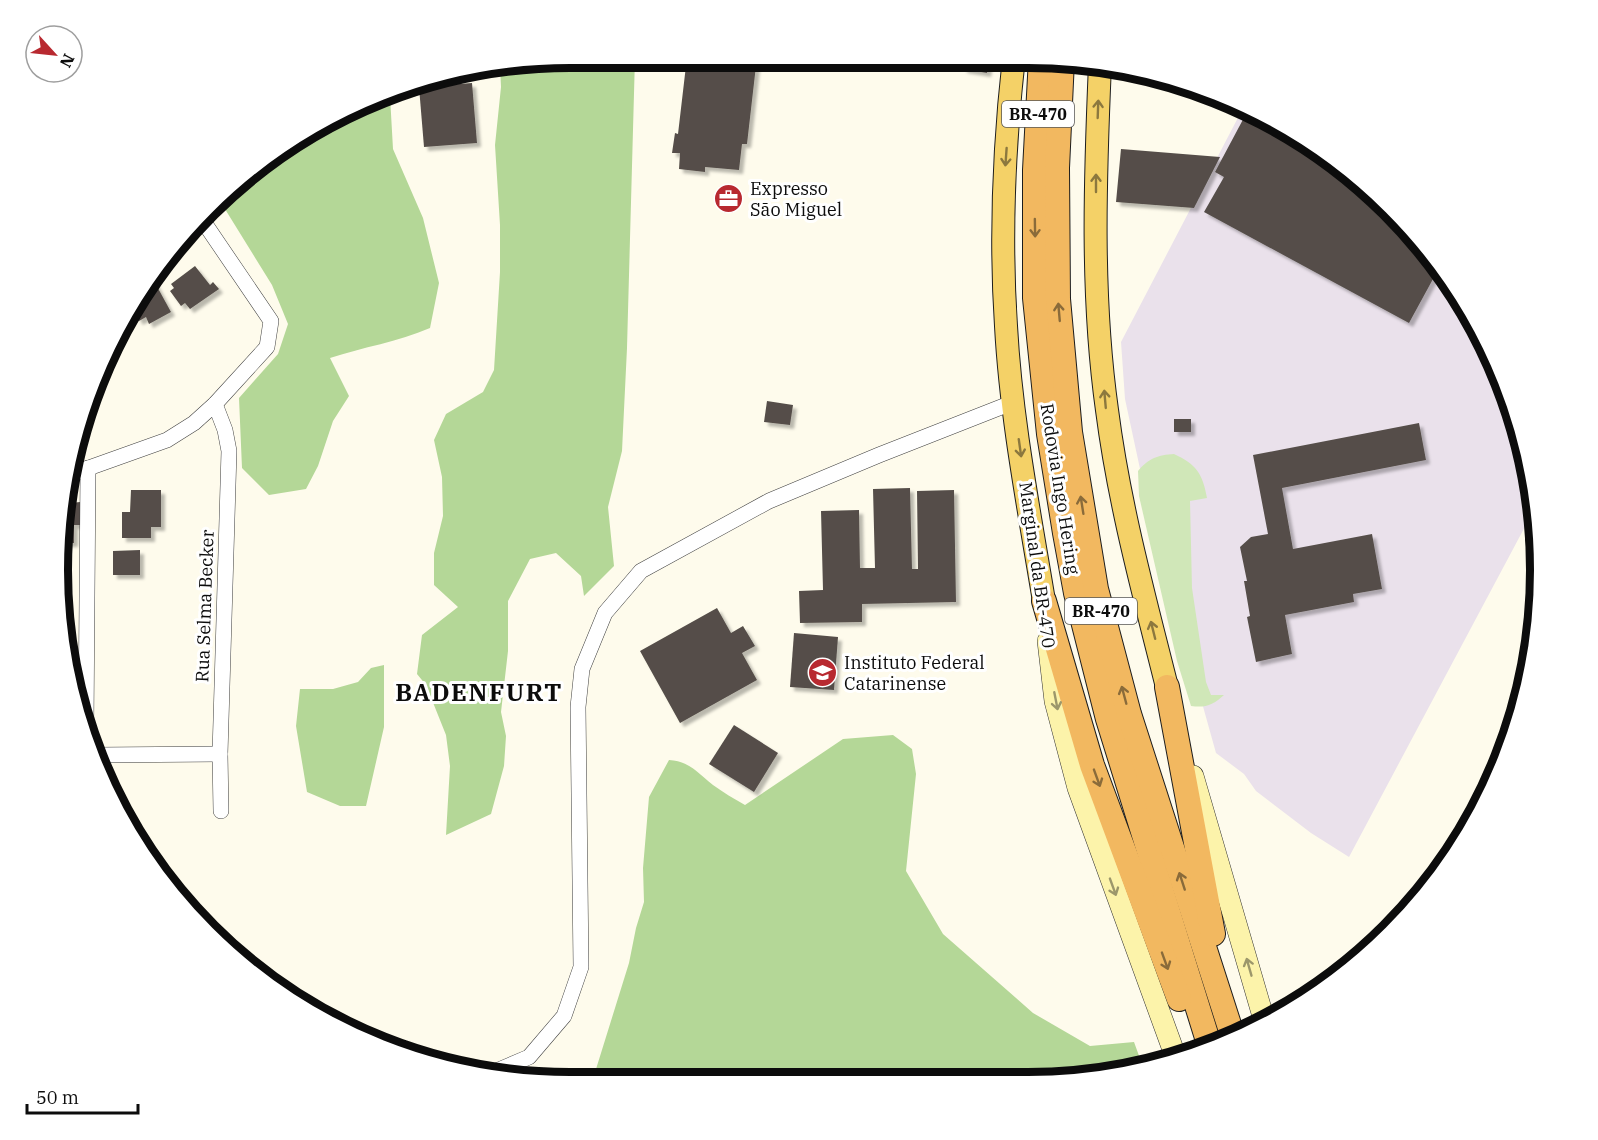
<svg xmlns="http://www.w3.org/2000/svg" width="1598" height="1140" font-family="'IBM Plex Serif',serif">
	<defs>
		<filter id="shadow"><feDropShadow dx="4" dy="4" stdDeviation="1.5" flood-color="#0004"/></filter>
	</defs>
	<rect width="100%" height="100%" fill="#fefbec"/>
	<!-- industrial -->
	<path fill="#eae1eb" d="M1242,110L1285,126L1413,232L1472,313L1514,405L1537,504L1349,857L1311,833L1256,791L1244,774L1216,753L1151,520L1125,399L1121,342Z"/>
	<!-- green -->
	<path fill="#d0e7b8" d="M1174,454C1196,464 1203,474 1207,498L1190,501L1192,588L1206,682L1211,695H1224C1213,705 1206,708 1191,706L1177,661L1139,496L1138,471C1149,458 1158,455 1174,454Z"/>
	<!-- forest -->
	<g fill="#b4d797">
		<path d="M570,57H635L627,348L622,451L608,507L614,566L584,596L581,576L556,553L530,559L508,601V651L501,712L506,736L504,766L491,814L446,835L450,766L446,735L426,685L417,674L422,635L458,607L434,585V553L443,516L442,477L434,440L446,414L483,392L494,370L500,272V225L495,145L501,87L500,66Z"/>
		<path d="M390,96L393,149L423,218L439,283L430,328C398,342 363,347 330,358L349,396L333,421L318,466L306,489L269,495L242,468L239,398L278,354L288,324L272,285L220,201L285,143Z"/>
		<path d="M384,665V727L366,806H340L307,792L296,726L300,689H333L358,682L371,668Z"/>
		<path d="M893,735L912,749L916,774L906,871L943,934L1033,1013L1090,1046L1134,1042L1142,1064L1095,1079L592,1082L629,963L636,928L644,902L643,868L649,797L669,760C689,761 698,773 713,785C723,792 734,799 745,805L843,739Z"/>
	</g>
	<!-- building -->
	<g fill="#554e49" filter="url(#shadow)">
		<path d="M687,57H757L747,144H742L739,170L705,167V172L679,169L680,153H672L675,133L678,134Z"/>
		<path d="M965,57H990L987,73L963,69Z"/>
		<path d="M472,83L477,143L424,147L419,87Z"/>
		<path d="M1215,100L1223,103L1241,109L1238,115L1214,102Z"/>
		<path d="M1247,112L1285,126L1413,232L1439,268L1409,323L1204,212L1224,177L1215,172Z"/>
		<path d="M1121,149L1220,157L1194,208L1116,202Z"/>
		<path d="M195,266L210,285L213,282L219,289L190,309L185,303L181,306L170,291L174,288L171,284Z"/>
		<path d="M154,281L171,312L149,324L146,317L139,321L134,312Z"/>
		<path d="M767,401L793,405L790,425L764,422Z"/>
		<rect x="1174" y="419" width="17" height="13"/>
		<path d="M1419,423L1426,460L1282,488L1293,549L1372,534L1382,589L1353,594L1354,602L1285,615L1292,654L1256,662L1247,617L1250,616L1244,581H1247L1240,547L1251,537L1268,534L1253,455Z"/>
		<path d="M910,488L912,569H918L917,491L954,490L956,602L862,604V622L800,623L799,591L823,590L821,511L859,510L860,568H875L873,489Z"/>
		<path d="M131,490H161V527H151V538H122V512H130Z"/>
		<path d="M80,502L81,525H74V543H63L62,509L71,508V503Z"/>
		<path d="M140,550V575H113V551Z"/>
		<path d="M717,608L731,633L743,626L755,646L742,653L757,680L680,723L640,651Z"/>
		<path d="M794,633L838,637L834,690L790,687Z"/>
		<path d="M734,725L778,753L754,792L709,764Z"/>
	</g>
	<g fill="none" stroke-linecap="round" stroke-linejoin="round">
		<defs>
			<g id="minor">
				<path d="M215,404L225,430L229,451L220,754L221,811"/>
				<path d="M69,475L167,440L194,423L215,404L267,347L271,321L201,218"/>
				<path d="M86,727L88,468"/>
				<path d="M96,755L220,754"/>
				<path d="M489,1074L529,1057L564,1016L581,967L578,707L582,669L605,613L641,571L769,501L879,455L1014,402"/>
			</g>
			<g id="secondary">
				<path d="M1048,641L1055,701L1078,788L1175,1055"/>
				<path d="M1193,776L1265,1023"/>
			</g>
			<g id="primary">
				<path d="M1014,57C1004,146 1000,236 1006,326C1011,418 1029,510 1044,601"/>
				<path d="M1100,64C1095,180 1091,296 1107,410C1119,504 1144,595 1167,687"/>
			</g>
			<g id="trunk">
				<path d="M1041,58L1035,170V298L1049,434L1065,533L1076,593L1108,719L1209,1044"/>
				<path d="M1062,60L1057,168L1058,299L1070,432L1096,589L1129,714L1233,1037"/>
				<path d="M1044,601L1092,765L1179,999"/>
				<path d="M1167,687L1213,934"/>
			</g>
		</defs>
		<!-- minor casing -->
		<use href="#minor" stroke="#3f3f3f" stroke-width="16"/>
		<!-- secondary casing -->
		<use href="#secondary" stroke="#2e2e2e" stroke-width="22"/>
		<!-- primary casing -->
		<use href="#primary" stroke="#1d1d1d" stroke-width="24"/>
		<!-- trunk casing -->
		<use href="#trunk" stroke="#1d1d1d" stroke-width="26"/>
		<!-- minor -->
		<use href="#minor" stroke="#fff" stroke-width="15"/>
		<!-- secondary -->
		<use href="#secondary" stroke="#fcf3aa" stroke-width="21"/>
		<!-- primary -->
		<use href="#primary" stroke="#f4d167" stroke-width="22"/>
		<!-- trunk -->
		<use href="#trunk" stroke="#f2b860" stroke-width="24"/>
	</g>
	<!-- one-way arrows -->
	<defs><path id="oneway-shaft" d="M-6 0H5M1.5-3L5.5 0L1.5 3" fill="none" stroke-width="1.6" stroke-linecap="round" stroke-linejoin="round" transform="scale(1.5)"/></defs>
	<g stroke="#8c783e">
		<use href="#oneway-shaft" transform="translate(1098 109) rotate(-88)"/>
		<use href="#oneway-shaft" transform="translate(1006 157) rotate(94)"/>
		<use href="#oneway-shaft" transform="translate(1096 183) rotate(-90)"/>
		<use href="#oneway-shaft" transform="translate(1105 399) rotate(-95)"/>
		<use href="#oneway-shaft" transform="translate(1020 448) rotate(82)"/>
		<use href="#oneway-shaft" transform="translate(1153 630) rotate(-104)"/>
	</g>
	<g stroke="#8a6b3a">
		<use href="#oneway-shaft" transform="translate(1035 228) rotate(89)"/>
		<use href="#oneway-shaft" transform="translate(1059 312) rotate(-95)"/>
		<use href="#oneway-shaft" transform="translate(1082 505) rotate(-99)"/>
		<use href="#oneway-shaft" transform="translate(1124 695) rotate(-105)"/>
		<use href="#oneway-shaft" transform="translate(1097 778) rotate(70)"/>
		<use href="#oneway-shaft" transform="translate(1182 881) rotate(-108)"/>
		<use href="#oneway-shaft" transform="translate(1165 961) rotate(70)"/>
	</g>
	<g stroke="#9c976b">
		<use href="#oneway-shaft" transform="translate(1056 701) rotate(79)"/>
		<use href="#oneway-shaft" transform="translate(1113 887) rotate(70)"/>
		<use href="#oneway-shaft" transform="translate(1249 967) rotate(-106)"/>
	</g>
	<!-- icons -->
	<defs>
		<symbol id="office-disc" viewBox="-11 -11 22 22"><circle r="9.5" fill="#b82930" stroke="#fff"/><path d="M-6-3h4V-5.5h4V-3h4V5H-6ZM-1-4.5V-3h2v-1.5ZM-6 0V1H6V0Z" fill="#fff"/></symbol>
		<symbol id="university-disc" viewBox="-11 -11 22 22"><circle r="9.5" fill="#b82930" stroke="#fff"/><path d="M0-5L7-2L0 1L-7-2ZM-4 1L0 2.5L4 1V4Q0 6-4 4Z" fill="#fff"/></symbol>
	</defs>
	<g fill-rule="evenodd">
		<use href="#office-disc" x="712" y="182" width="33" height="33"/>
		<use href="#university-disc" x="806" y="656" width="33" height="33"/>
	</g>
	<g text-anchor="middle" stroke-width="6" stroke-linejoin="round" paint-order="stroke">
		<!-- shield labels -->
		<g fill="#fff" stroke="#555" stroke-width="1.5">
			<rect x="1002" y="101" width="72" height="26" rx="4.5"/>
			<rect x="1065" y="598" width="72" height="26" rx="4.5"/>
		</g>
		<g font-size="16" font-weight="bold" fill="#0c0c0c">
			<text x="1038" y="120">BR-470</text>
			<text x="1101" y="617">BR-470</text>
		</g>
		<!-- poi labels -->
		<g font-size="18" fill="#0c0c0c" stroke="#fff" text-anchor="start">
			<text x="750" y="195">Expresso<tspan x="750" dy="21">São Miguel</tspan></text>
			<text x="844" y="669">Instituto Federal<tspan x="844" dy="21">Catarinense</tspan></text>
		</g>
		<!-- street labels -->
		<g font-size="18" fill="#0c0c0c" stroke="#fff">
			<text transform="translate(1060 489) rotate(81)" y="6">Rodovia Ingo Hering</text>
			<text transform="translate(1037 565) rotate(82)" y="6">Marginal da BR-470</text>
			<text transform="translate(205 606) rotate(-88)" y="6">Rua Selma Becker</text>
		</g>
		<!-- district labels -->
		<g font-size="24" font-weight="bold" letter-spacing="1.5" fill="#0c0c0c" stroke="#fff">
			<text x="479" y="701">BADENFURT</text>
		</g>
	</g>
	<!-- crop -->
	<path d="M0 0H1598V1140H0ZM570 68H1028A502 502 0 0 1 1530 570V570A502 502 0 0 1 1028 1072H570A502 502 0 0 1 68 570V570A502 502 0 0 1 570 68Z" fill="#fff" fill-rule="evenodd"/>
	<path fill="none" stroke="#0c0c0c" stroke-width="8" d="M570 68H1028A502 502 0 0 1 1530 570V570A502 502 0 0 1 1028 1072H570A502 502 0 0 1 68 570V570A502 502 0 0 1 570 68Z"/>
	<!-- north arrow -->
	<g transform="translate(54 54) rotate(117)"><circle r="28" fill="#ffffff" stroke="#9e9e9e" stroke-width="1.5"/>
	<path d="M0-4.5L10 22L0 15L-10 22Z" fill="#b82930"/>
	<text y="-9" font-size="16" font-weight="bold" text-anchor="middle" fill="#0c0c0c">N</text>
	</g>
	<!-- scale -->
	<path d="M27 1104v9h111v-9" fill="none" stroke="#0c0c0c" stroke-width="3"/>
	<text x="36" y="1104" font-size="18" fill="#0c0c0c" stroke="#ffffff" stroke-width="4.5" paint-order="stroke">50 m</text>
</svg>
